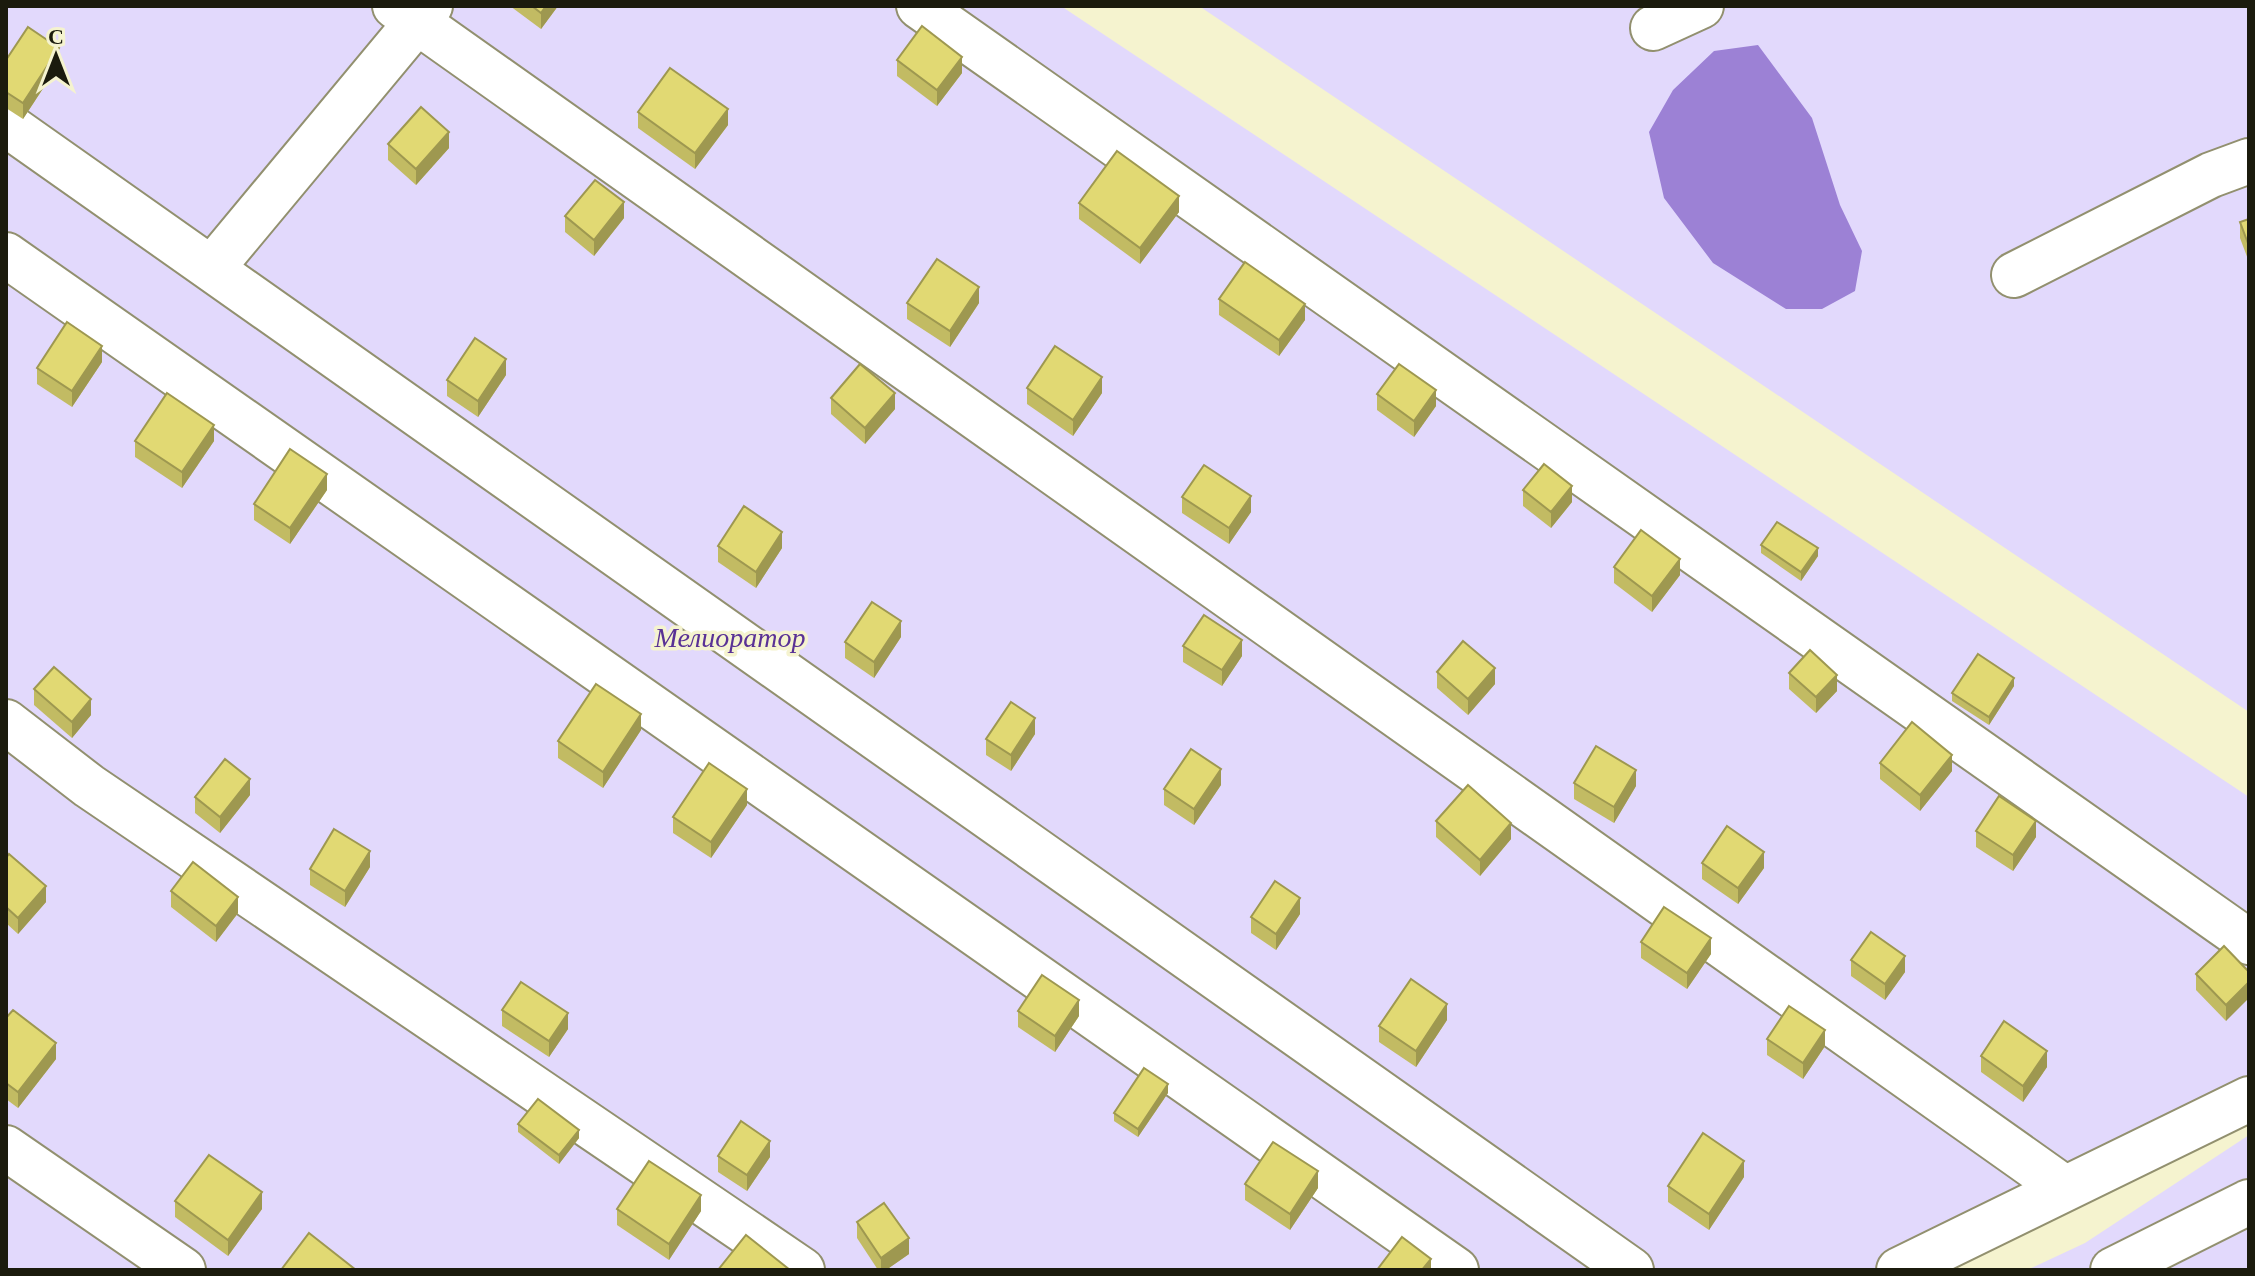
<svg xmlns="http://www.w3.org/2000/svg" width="2255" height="1276" font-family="'Libre Baskerville',serif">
	<rect width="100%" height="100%" fill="#f5f3cf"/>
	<!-- green -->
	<g fill="#e2d9fc">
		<path d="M6,6H1061L2249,797V1105L1895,1270H6Z"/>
		<path d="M1199,6H2249V712Z"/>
		<path d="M2249,1135V1270H2027L2085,1243Z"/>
	</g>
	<!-- water -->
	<path fill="#9c81d5" d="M1758,45L1812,118L1840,205L1862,251L1855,291L1822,309H1786L1713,263L1664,198L1649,132L1673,90L1714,51Z"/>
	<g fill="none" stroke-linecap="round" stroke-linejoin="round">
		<defs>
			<g id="minor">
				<path d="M395,6L2063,1187"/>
				<path d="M919,6L2249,942"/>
				<path d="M1653,28L1701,6"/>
				<path d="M6,124L1631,1270"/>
				<path d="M6,255L1456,1270"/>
				<path d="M212,268L430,6"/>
				<path d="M2014,275L2211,175L2249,161"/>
				<path d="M6,722L89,786L802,1270"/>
				<path d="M6,1148L183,1270"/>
				<path d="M1899,1270L2249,1099"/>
				<path d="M2113,1270L2249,1202"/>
			</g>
		</defs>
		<!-- minor casing -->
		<use href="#minor" stroke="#92906f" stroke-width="48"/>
		<!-- minor -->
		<use href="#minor" stroke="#fff" stroke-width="44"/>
	</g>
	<!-- wall -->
	<g fill="#c2bb63">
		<path d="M510,6H558L541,29Z"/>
		<path d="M6,60L59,64L23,119L6,108Z"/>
		<path d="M897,60L962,73L937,106L897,76Z"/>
		<path d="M638,112L728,125L695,169L638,128Z"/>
		<path d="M388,144L449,148L416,185L388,160Z"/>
		<path d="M1079,203L1179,212L1140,264L1079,219Z"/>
		<path d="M565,216L624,218L594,256L565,232Z"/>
		<path d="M2249,219V262L2240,238V222Z"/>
		<path d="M1219,299L1305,320L1279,356L1219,315Z"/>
		<path d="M907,303H979L950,347L907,319Z"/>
		<path d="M102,362L72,407L37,384V368Z"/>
		<path d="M506,375L478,417L447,396V380Z"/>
		<path d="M1027,388L1102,393L1073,436L1027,404Z"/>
		<path d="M1377,394L1436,406L1414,437L1377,410Z"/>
		<path d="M831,398L895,409L865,444L831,414Z"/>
		<path d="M135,441H214L182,488L135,457Z"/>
		<path d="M327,490L290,544L254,520V504Z"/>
		<path d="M1523,490L1572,502L1551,528L1523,506Z"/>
		<path d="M1182,497L1251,512L1229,544L1182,513Z"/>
		<path d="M1761,545L1818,556L1801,581L1761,553Z"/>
		<path d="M718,546L782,548L756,588L718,562Z"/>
		<path d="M1614,567L1680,575L1652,612L1614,583Z"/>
		<path d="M901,637L874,678L845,658V642Z"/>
		<path d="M1183,646L1242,656L1222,686L1183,662Z"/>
		<path d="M1437,672L1495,684L1468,715L1437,688Z"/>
		<path d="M1789,673L1837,691L1816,713L1789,689Z"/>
		<path d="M2014,686L1989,725L1952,701V693Z"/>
		<path d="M34,689L91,715L72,738L34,705Z"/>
		<path d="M641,730L603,788L558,758V741Z"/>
		<path d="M1035,734L1011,771L986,755V739Z"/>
		<path d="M1880,763L1952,771L1920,811L1880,779Z"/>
		<path d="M1574,783L1636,786L1614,823L1574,799Z"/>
		<path d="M1221,785L1194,825L1164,805V789Z"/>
		<path d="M250,795L220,833L195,813V797Z"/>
		<path d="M747,805L711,858L673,833V817Z"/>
		<path d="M1436,821L1511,839L1480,876L1436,837Z"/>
		<path d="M1976,831L2036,837L2013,871L1976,847Z"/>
		<path d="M6,858L46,902L18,934L6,923Z"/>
		<path d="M1702,863L1764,868L1738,904L1702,879Z"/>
		<path d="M370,867L345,907L310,885V869Z"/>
		<path d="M171,891L238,913L216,942L171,907Z"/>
		<path d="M1300,914L1276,950L1251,933V917Z"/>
		<path d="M1641,942L1711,954L1687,989L1641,958Z"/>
		<path d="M1851,960L1905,972L1885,1000L1851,976Z"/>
		<path d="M2249,972L2226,1021L2196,990V974Z"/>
		<path d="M502,1010L568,1029L549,1057L502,1026Z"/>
		<path d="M1018,1011L1079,1016L1055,1052L1018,1027Z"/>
		<path d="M6,1018L56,1059L18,1108L6,1099Z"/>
		<path d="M1447,1020L1416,1067L1379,1042V1026Z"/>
		<path d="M1767,1039L1825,1046L1803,1079L1767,1055Z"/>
		<path d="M1981,1056L2047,1067L2023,1102L1981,1072Z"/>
		<path d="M1168,1093L1138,1137L1114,1121V1113Z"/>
		<path d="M518,1124L579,1138L559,1164L518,1132Z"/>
		<path d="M718,1156L770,1157L747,1191L718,1172Z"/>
		<path d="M1744,1177L1709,1230L1668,1202V1186Z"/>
		<path d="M1245,1184L1318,1188L1290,1230L1245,1200Z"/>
		<path d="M175,1201L262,1209L228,1256L175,1217Z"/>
		<path d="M617,1209L701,1211L669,1260L617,1225Z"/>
		<path d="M857,1222L909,1254L886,1270H878L857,1238Z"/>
	</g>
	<!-- shaded-wall -->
	<g fill="#9e9850">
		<path d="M546,6H558L541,29V13Z"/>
		<path d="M59,48V64L23,119V103Z"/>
		<path d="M962,57V73L937,106V90Z"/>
		<path d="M728,109V125L695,169V153Z"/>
		<path d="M449,132V148L416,185V169Z"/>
		<path d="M1179,196V212L1140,264V248Z"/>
		<path d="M624,202V218L594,256V240Z"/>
		<path d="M979,287V303L950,347V331Z"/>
		<path d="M1305,304V320L1279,356V340Z"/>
		<path d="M102,346V362L72,407V391Z"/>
		<path d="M506,359V375L478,417V401Z"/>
		<path d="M1102,377V393L1073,436V420Z"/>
		<path d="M1436,390V406L1414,437V421Z"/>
		<path d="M895,393V409L865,444V428Z"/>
		<path d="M214,425V441L182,488V472Z"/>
		<path d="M327,474V490L290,544V528Z"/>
		<path d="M1572,486V502L1551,528V512Z"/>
		<path d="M1251,496V512L1229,544V528Z"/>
		<path d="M782,532V548L756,588V572Z"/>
		<path d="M1818,548V556L1801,581V572Z"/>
		<path d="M1680,559V575L1652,612V596Z"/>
		<path d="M901,621V637L874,678V662Z"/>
		<path d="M1242,640V656L1222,686V670Z"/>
		<path d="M1495,668V684L1468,715V699Z"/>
		<path d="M1837,675V691L1816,713V697Z"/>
		<path d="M2014,678V686L1989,725V717Z"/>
		<path d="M91,699V715L72,738V722Z"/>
		<path d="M641,714V730L603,788V772Z"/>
		<path d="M1035,718V734L1011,771V755Z"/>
		<path d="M1952,755V771L1920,811V795Z"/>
		<path d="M1221,769V785L1194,825V809Z"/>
		<path d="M1636,770V786L1614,823V807Z"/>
		<path d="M250,779V795L220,833V817Z"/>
		<path d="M747,789V805L711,858V842Z"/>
		<path d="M2036,821V837L2013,871V855Z"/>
		<path d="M1511,823V839L1480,876V860Z"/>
		<path d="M370,851V867L345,907V891Z"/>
		<path d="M1764,852V868L1738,904V888Z"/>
		<path d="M46,886V902L18,934V918Z"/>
		<path d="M238,897V913L216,942V926Z"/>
		<path d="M1300,898V914L1276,950V934Z"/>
		<path d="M1711,938V954L1687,989V973Z"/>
		<path d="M1905,956V972L1885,1000V984Z"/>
		<path d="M2249,982V998L2226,1021V1005Z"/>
		<path d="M1079,1000V1016L1055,1052V1036Z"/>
		<path d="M1447,1004V1020L1416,1067V1051Z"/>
		<path d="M568,1013V1029L549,1057V1041Z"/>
		<path d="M1825,1030V1046L1803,1079V1063Z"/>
		<path d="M56,1043V1059L18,1108V1092Z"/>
		<path d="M2047,1051V1067L2023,1102V1086Z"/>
		<path d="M1168,1084V1093L1138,1137V1129Z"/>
		<path d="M579,1130V1138L559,1164V1155Z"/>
		<path d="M770,1141V1157L747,1191V1175Z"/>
		<path d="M1744,1161V1177L1709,1230V1214Z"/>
		<path d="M1318,1171V1188L1290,1230V1214Z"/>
		<path d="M262,1192V1209L228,1256V1240Z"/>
		<path d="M701,1195V1211L669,1260V1244Z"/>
		<path d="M909,1238V1254L886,1270H881V1258Z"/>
		<path d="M1431,1259V1270H1422Z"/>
	</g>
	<!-- building -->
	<g fill="#e1d973" stroke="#9e9850" stroke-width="2">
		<path d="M532,6H546L541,13Z"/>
		<path d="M922,26L962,57L937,90L897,60Z"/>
		<path d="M28,27L59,48L23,103L6,92V60Z"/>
		<path d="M670,68L728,109L695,153L638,112Z"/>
		<path d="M421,107L449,132L416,169L388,144Z"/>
		<path d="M1117,151L1179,196L1140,248L1079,203Z"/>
		<path d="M595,180L624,202L594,240L565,216Z"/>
		<path d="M2249,219V246L2240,222Z"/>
		<path d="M937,259L979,287L950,331L907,303Z"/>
		<path d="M1245,262L1305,304L1279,340L1219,299Z"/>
		<path d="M67,322L102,346L72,391L37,368Z"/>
		<path d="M475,338L506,359L478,401L447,380Z"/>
		<path d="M1055,346L1102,377L1073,420L1027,388Z"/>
		<path d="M860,364L895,393L865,428L831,398Z"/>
		<path d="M1399,364L1436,390L1414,421L1377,394Z"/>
		<path d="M167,393L214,425L182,472L135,441Z"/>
		<path d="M290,449L327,474L290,528L254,504Z"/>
		<path d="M1544,464L1572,486L1551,512L1523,490Z"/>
		<path d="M1204,465L1251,496L1229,528L1182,497Z"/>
		<path d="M744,506L782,532L756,572L718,546Z"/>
		<path d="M1777,522L1818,548L1801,572L1761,545Z"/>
		<path d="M1641,530L1680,559L1652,596L1614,567Z"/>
		<path d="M872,602L901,621L874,662L845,642Z"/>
		<path d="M1204,615L1242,640L1222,670L1183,646Z"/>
		<path d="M1463,641L1495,668L1468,699L1437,672Z"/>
		<path d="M1810,650L1837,675L1816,697L1789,673Z"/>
		<path d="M1978,654L2014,678L1989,717L1952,693Z"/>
		<path d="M54,667L91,699L72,722L34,689Z"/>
		<path d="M596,684L641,714L603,772L558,741Z"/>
		<path d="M1011,702L1035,718L1011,755L986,739Z"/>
		<path d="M1912,722L1952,755L1920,795L1880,763Z"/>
		<path d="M1596,746L1636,770L1614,807L1574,783Z"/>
		<path d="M1191,749L1221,769L1194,809L1164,789Z"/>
		<path d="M225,759L250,779L220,817L195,797Z"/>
		<path d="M709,763L747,789L711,842L673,817Z"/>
		<path d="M1468,785L1511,823L1480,860L1436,821Z"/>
		<path d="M1999,796L2036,821L2013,855L1976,831Z"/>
		<path d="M1727,826L1764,852L1738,888L1702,863Z"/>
		<path d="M334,829L370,851L345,891L310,869Z"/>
		<path d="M9,854L46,886L18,918L6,907V858Z"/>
		<path d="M193,862L238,897L216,926L171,891Z"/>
		<path d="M1275,881L1300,898L1276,934L1251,917Z"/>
		<path d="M1664,907L1711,938L1687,973L1641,942Z"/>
		<path d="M1871,932L1905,956L1885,984L1851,960Z"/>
		<path d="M2224,946L2249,972V982L2226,1005L2196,974Z"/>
		<path d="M1042,975L1079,1000L1055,1036L1018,1011Z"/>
		<path d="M1411,979L1447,1004L1416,1051L1379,1026Z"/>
		<path d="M521,982L568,1013L549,1041L502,1010Z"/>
		<path d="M1789,1006L1825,1030L1803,1063L1767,1039Z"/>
		<path d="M13,1010L56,1043L18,1092L6,1083V1018Z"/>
		<path d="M2004,1021L2047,1051L2023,1086L1981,1056Z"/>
		<path d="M1144,1068L1168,1084L1138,1129L1114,1113Z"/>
		<path d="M538,1099L579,1130L559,1155L518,1124Z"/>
		<path d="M741,1121L770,1141L747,1175L718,1156Z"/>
		<path d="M1703,1133L1744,1161L1709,1214L1668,1186Z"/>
		<path d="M1273,1142L1318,1171L1290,1214L1245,1184Z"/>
		<path d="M209,1155L262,1192L228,1240L175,1201Z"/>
		<path d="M649,1161L701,1195L669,1244L617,1209Z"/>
		<path d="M884,1203L909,1238L881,1258L857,1222Z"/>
		<path d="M309,1233L356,1270H281Z"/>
		<path d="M746,1235L790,1270H718Z"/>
		<path d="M1402,1237L1431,1259L1422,1270H1377Z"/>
	</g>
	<g text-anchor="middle" stroke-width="7" stroke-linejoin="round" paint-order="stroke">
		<!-- park labels -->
		<g font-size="28" font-style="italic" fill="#593195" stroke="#f5f3cf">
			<text x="730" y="647">Мелиоратор</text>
		</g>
	</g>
	<!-- border -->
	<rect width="2255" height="1276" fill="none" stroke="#1b1b0d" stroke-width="16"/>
	<!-- north arrow -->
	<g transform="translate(56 56)" stroke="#f5f3cf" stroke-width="6" paint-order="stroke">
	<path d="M0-6L14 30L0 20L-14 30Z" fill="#1b1b0d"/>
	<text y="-12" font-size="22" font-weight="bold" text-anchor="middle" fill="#1b1b0d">С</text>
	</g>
</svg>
